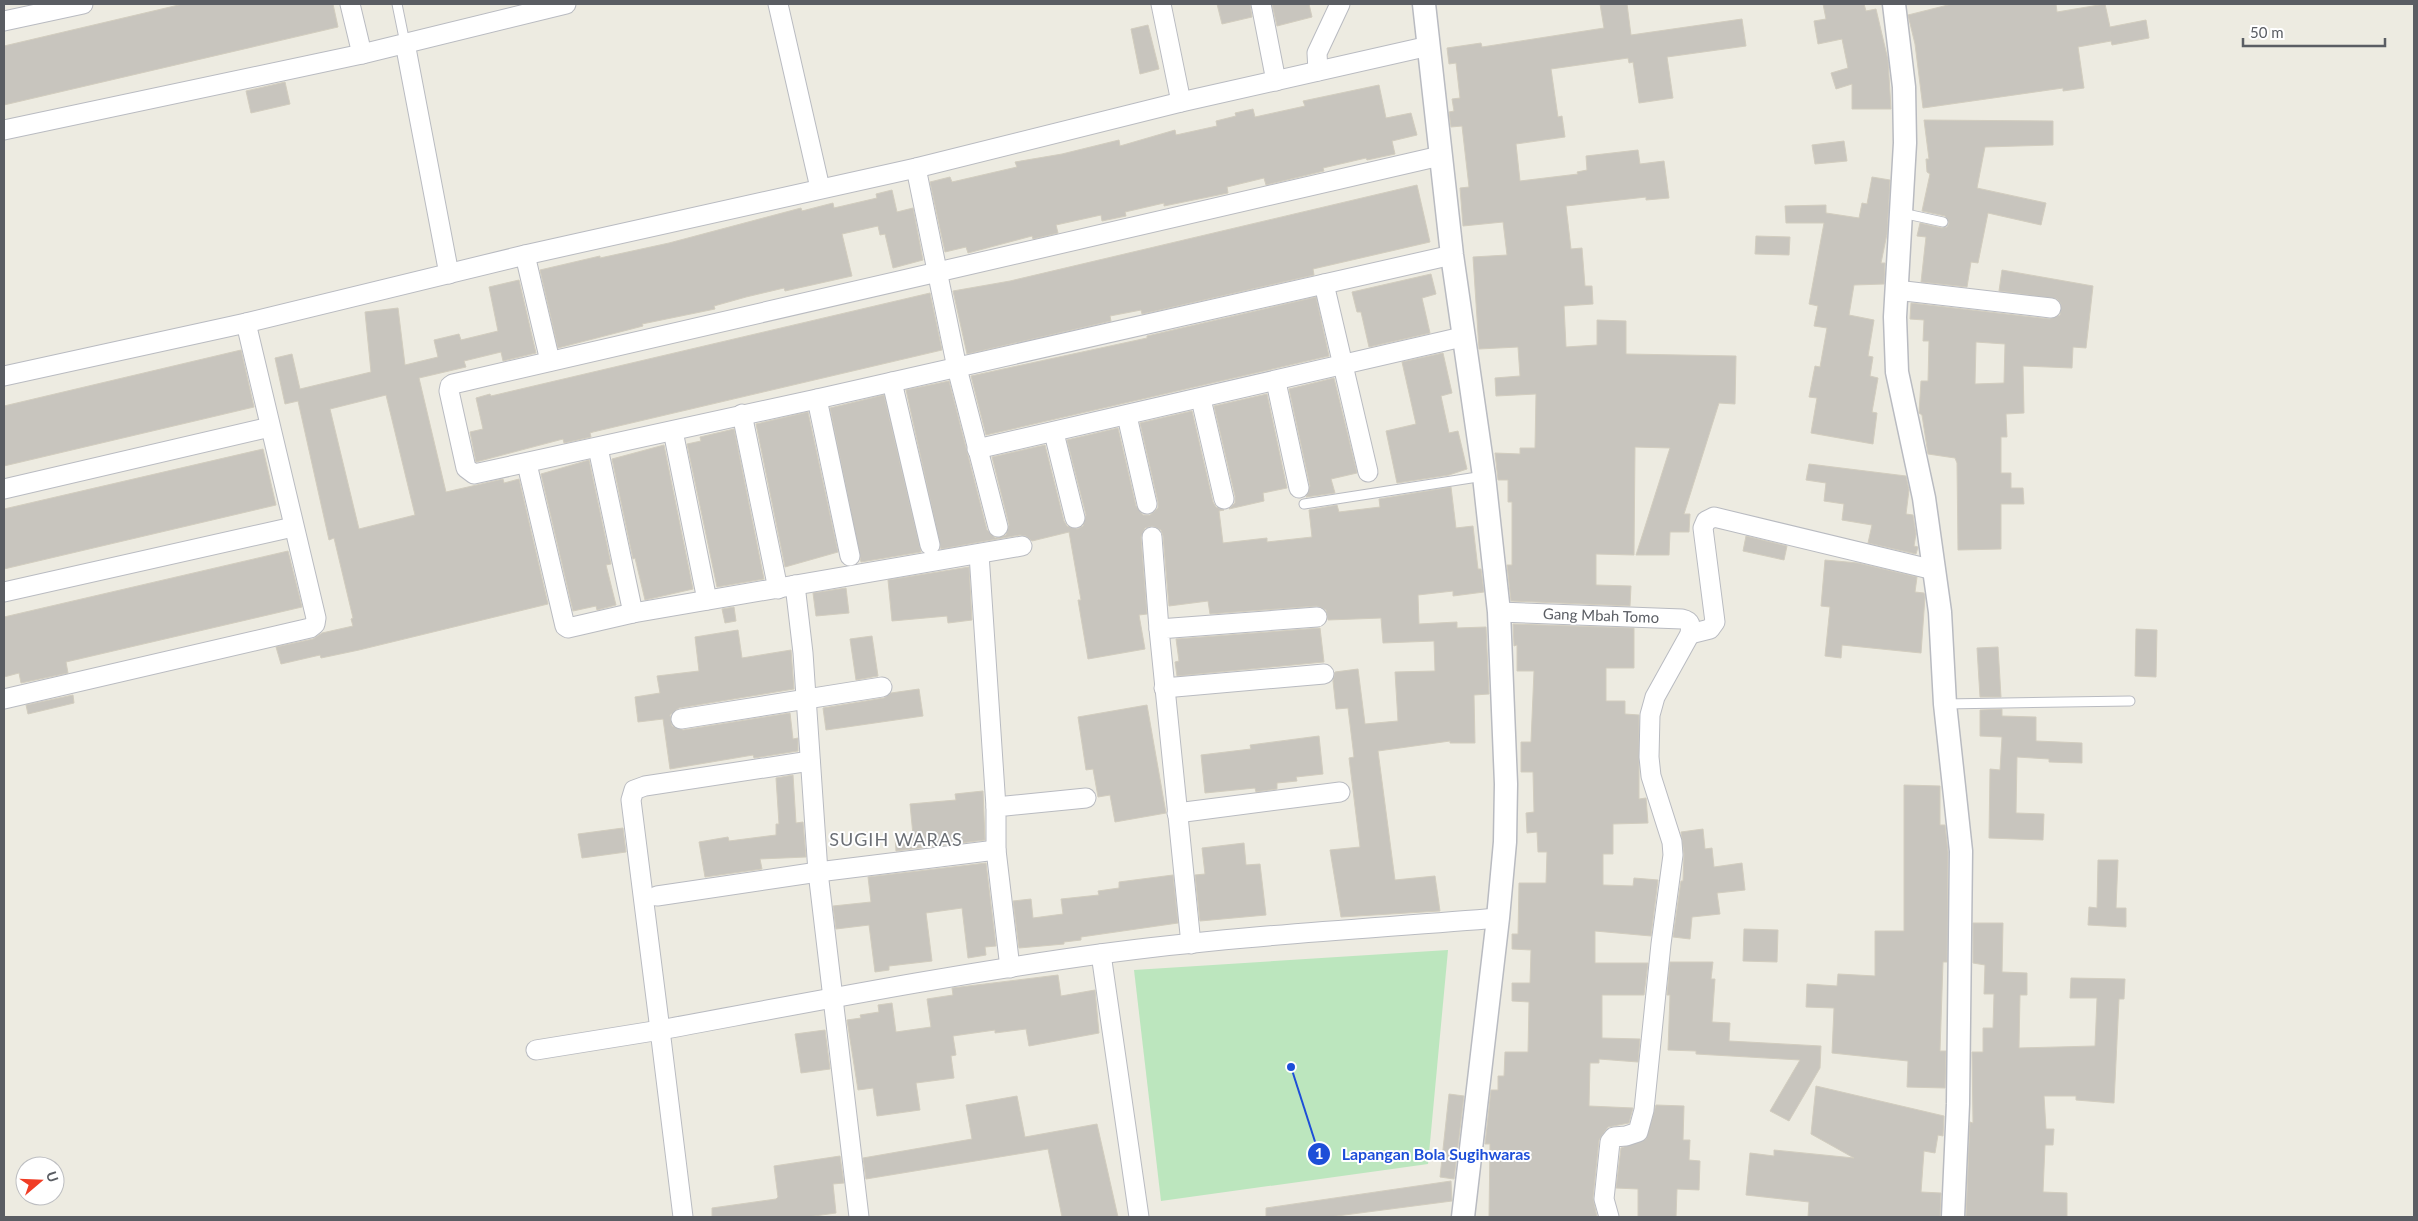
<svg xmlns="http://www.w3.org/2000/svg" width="2418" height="1221" font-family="Lato,sans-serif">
	<rect width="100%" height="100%" fill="#edebe1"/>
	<!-- green -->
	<path fill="#bce6be" d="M1448,950L1428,1164L1161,1201L1134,970Z"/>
	<!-- building -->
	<g fill="#c8c5be" stroke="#d2cdbf" fill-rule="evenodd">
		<path d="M183,4H333L338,27L4,105V46Z"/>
		<path d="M1217,4H1250L1252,17L1222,24Z"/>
		<path d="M1272,4H1309L1312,17L1277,26Z"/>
		<path d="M1600,4H1627L1631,35L1742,19L1746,46L1667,57L1673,98L1639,103L1633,62L1629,63L1628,58L1551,69L1558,117L1562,116L1565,137L1516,144L1520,181L1578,174L1577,172L1587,170L1586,156L1638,150L1640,164L1664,161L1669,198L1646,200V197L1566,206L1571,249L1582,248L1585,286H1592L1593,304L1564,306L1566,347L1597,345V320L1626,321V354L1736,356L1735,404L1719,403L1684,514H1690L1689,532H1670L1669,555H1636L1670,448L1635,447L1634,555L1596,554V585L1631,586L1630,606L1511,601L1507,565H1512V502H1508V480H1498L1495,453L1520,454V448H1535L1536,394L1496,396L1495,378L1520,376L1518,347L1479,349L1473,257L1507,255L1503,222L1463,226L1460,188L1469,187L1462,126L1451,127L1449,112L1454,111L1452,99L1460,98L1456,63L1449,64L1447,48L1481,43L1482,47L1604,28Z"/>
		<path d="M1823,4H1864L1866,11L1876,9L1888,60L1891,109H1852V84L1836,89L1831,73L1848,68L1842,39L1818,44L1814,21L1826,19Z"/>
		<path d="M1952,4H2056L2057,12L2105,4L2110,27L2146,20L2149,38L2112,45L2111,41L2078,47L2084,88L2063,91V88L1923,108L1915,44L1908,15Z"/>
		<path d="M1148,25L1159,69L1140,74L1131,29Z"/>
		<path d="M285,82L290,104L251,113L246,91Z"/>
		<path d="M1379,85L1386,118L1411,113L1417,135L1392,141L1395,154L1367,160L1366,158L1323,168L1324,171L1266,185L1264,178L1227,187L1228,193L1164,206V203L1125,212L1126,216L1102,221L1101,215L1056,225L1058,233L1033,239L1032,236L968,253L966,247L945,252L930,182L950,177L952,182L1017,167L1015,162L1062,154L1119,140L1120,146L1175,130L1176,135L1217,126L1216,121L1236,116L1235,113L1253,109L1255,117L1305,106L1303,101Z"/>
		<path d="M1924,120L2053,121V145L1985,147L1977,188L2046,203L2041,225L1988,213L1978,263L1971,262L1967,287L1921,282L1926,237L1917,236L1920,223L1942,228L1947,227L1949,223L1945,216L1922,211L1930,174L1927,172L1926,159H1929Z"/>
		<path d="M1844,141L1847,161L1815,164L1812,145Z"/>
		<path d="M1872,177L1890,180L1887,234L1881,263H1885L1884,284L1854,285L1849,315L1874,320L1868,356L1873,357L1870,376L1878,378L1872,412L1877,413L1873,444L1811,433L1817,398L1809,397L1815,366L1820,367L1827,328L1814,326L1818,306L1809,304L1824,223H1786L1785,206L1826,205V213L1859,218L1862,203L1867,204Z"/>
		<path d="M1417,185L1430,242L1313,269L1314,275L1142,314L1141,310L1110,316L1111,321L967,354L953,291L1010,281Z"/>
		<path d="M892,190L897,212L913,208L923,260L893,268L885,234L880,235L878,226L842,234L852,276L785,291L784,288L746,297L714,306L715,309L642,324L643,326L558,348L540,270L600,256V258L669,243L801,208L802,211L833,203L834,208L877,198L876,194Z"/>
		<path d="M1756,236L1790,237L1789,255L1755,254Z"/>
		<path d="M2002,270L2093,286L2086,348L2073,347L2072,368L2023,366L2024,413L2006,414L2007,437H2001V473H2011V488H2023L2024,504H2001V549L1958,550L1957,463L1955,458L1928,454L1922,415L1919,413L1921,381H1928L1929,341H1923L1924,320L1910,319L1911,303L2050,319L2060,315L2061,304L2057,299L1999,291ZM1976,342L2005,344L2004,383L1975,384Z"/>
		<path d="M1431,274L1436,294L1422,298L1430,333L1369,347L1361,312H1357L1352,292Z"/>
		<path d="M519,280L536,353L503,361L501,352L464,361L466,367L419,378L446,492L503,479L504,483L519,479L548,604L359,650L321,658L320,655L281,664L276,647L313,639L322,633L353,626L351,619L353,618L334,538L329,540L298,401L285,404L275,358L292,354L300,389L371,372L365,312L398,308L405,365L438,357L434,340L459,334L461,340L498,331L489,287ZM386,395L415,515L359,529L330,409Z"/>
		<path d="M930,293L942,350L593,432L590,433L591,437L564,443L563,439L476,462L470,432L483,429L476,398L490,394L491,396Z"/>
		<path d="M1316,297L1329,356L986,435L971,376L1147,338V336Z"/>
		<path d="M241,350L254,407L4,466V406Z"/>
		<path d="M1443,353L1452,393L1441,396L1449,433L1458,431L1467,469L1449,475L1397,483L1386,431L1416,424L1402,362Z"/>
		<path d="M1334,378L1357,473L1331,479L1335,493L1306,497L1310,486L1289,389Z"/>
		<path d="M949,381L987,530L995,538L1006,535L1009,525L992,457L1045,445L1064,521L1067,526L1077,529L1083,526L1086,515L1067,440L1118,428L1136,506L1143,515H1150L1158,508V502L1140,423L1192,411L1213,502L1216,507L1224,510L1219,511L1223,543L1267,538V542L1312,537L1309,510L1337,505L1339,512L1380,507L1379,499L1451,487L1456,528L1473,526L1478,569H1481L1484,592L1453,596V591L1418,595L1419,624L1457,622V628L1486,627L1489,694L1474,695L1475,743H1450V741L1378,751L1395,880L1435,876L1440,911L1341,917L1330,850L1360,847L1349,758L1354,757L1348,708L1336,709L1333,681L1335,672L1358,669L1365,724L1398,721L1395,672L1435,671L1434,641L1383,643L1381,618L1328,620L1326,610L1317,606L1210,614L1208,601L1169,606L1163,536L1161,530L1152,526L1145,528L1141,537L1147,614L1139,615L1145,649L1088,659L1078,600H1081L1069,532L1032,541L1026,536L1020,535L941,549L906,390Z"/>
		<path d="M1267,394L1287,488L1263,493L1264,501L1229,509L1235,503V496L1214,406Z"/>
		<path d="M884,395L921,552L861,562L830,408Z"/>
		<path d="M808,412L838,552L785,567L756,424Z"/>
		<path d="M734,429L764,579L717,587L687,444L701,441L700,437Z"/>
		<path d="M664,445L693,589L645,600L635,558L633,559L612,459Z"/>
		<path d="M263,449L276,505L4,569V509Z"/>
		<path d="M589,460L611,564L606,565L616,605L597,610L596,606L573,611L541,474Z"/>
		<path d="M1809,464L1906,476L1909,490L1906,514L1913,515L1916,534L1914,546L1918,547L1916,554L1868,543L1872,525L1842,520L1844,504L1824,501L1826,483L1806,480Z"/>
		<path d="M1746,536L1787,546L1784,560L1743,551Z"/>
		<path d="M288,551L302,607L66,662L68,673L21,683L19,673L4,677V617Z"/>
		<path d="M1825,560L1858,563L1917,577L1915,592L1924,593L1925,597L1921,653L1842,645L1841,658L1825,656L1830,607L1821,606Z"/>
		<path d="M969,567L972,620L948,623L947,616L892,621L888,580Z"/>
		<path d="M846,588L849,613L816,616L813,593Z"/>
		<path d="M734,607L736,621L725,623L722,609Z"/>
		<path d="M1513,624L1634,628V668H1606V701H1625V714L1639,715V799L1646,798L1648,823L1613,824V854H1603V885L1633,886L1634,878L1658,880L1651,936L1595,931V963H1648L1644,995H1602V1038L1640,1039L1638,1062L1599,1059V1063H1590L1589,1106L1633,1108L1629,1123L1608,1127L1599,1140L1593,1198L1597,1217H1489L1490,1144H1485L1491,1090H1498V1076H1504L1505,1052H1528L1529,1002L1512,1001V983H1530L1531,950L1512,949V934H1518L1519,883H1546L1547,852H1538L1537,832L1527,833L1526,813L1534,812L1533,772H1521V742H1531L1534,671H1517V645L1514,646Z"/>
		<path d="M1320,628L1324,662L1177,676L1175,662L1179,661L1176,639Z"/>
		<path d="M2136,629L2157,630L2156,677L2135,676Z"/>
		<path d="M738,630L742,658L791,650L794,689L679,708L670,715L672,726L683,730L790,713L793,739L798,738V751L754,758L753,755L670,769L663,719L638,722L635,697L660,693L657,676L699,671L695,637Z"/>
		<path d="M872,636L878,676L856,680L850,639Z"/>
		<path d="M1998,647L2001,697H1980L1977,648Z"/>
		<path d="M919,689L923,716L826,730L823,708L884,698L891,693Z"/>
		<path d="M73,695L74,703L28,714L26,705Z"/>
		<path d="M1147,705L1166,813L1115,822L1110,795L1098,797L1093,769L1086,770L1078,717Z"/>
		<path d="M2002,709V716L2036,717V741L2082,743V763L2049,762V759L2017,757L2016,813L2044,814L2043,840L1989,838L1990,769L2000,770L2002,737L1980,736V710Z"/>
		<path d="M1319,736L1323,774L1296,777L1297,781L1277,783V789L1256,792L1255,788L1205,793L1201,755L1251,749L1250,745Z"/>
		<path d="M793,775L796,823L803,822L806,857L760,859L762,869L705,877L699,842L728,837L729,841L776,835V824H779L776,778Z"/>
		<path d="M1904,785L1940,786V825H1945L1948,852L1947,962H1943L1940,1051H1946L1945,1088L1907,1087L1908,1061L1832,1053L1834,1008L1806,1007L1807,984L1837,986L1838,974L1875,976V931H1904Z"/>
		<path d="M983,791L985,840L896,851L895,837L913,835L910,804L956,800L955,794Z"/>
		<path d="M623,828L626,852L582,858L578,834Z"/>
		<path d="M1703,829L1705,849L1712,848L1714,867L1742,863L1745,890L1717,893L1720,914L1692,917L1690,939L1673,937L1681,881H1683L1684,854L1681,832Z"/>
		<path d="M1244,843L1246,865L1260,864L1266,915L1200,921L1195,875L1205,874L1202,848Z"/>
		<path d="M2098,860H2118L2116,908H2126V927L2088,925L2089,907L2097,908Z"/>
		<path d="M986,863L996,946L985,947L986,955L968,958L962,908L926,913L932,961L889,966V970L875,972L869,925L836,929L833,906L871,902L868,877Z"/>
		<path d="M1173,875L1178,923L1081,937V940L1064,942V944L1019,948L1013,901L1031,899L1033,918L1063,914L1061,899L1099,895L1098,891L1119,888V882Z"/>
		<path d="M1973,923H2003L2002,972L2027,973V995H2020L2019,1048L2095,1046L2097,998H2070L2071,978L2125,979L2124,999H2119L2114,1103L2076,1100V1096H2044L2046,1129H2054L2053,1145H2045L2043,1192L2067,1193V1217H1966L1970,1122L1973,1123L1972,1052H1983V1028H1993L1994,994H1984L1985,965L1973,963Z"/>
		<path d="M1744,929L1778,930L1777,962L1743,961Z"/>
		<path d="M1670,962H1713L1711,979H1715L1712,1022L1730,1023L1729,1041L1821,1046L1820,1068L1789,1121L1770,1111L1800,1060L1696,1054V1051L1668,1050L1670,995H1667Z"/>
		<path d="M1058,975L1061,996L1095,990L1099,1033L1029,1046L1026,1029L995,1033V1030L953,1036L956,1055L951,1056L954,1078L916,1083L920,1110L877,1116L873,1088L858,1090L847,1020L861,1018L860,1015L879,1012L878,1005L892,1003L896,1032L931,1027L927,999L953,995L952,988Z"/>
		<path d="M825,1030L830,1069L801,1073L795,1034Z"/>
		<path d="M1816,1086L1944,1116L1943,1136L1938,1135L1935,1153L1924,1151L1921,1192L1941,1193L1940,1217H1808L1809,1202L1746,1195L1750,1153L1774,1156V1150L1854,1158L1811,1134Z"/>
		<path d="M1449,1094L1464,1096L1454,1179L1440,1177Z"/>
		<path d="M1017,1096L1025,1137L1097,1124L1118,1217H1062L1048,1149L866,1179L863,1158L972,1139L966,1105Z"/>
		<path d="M1656,1105L1684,1106L1683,1140H1690L1689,1160L1700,1161L1699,1190L1677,1189L1676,1217H1638V1189L1616,1188L1621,1148L1646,1139Z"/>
		<path d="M840,1156L844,1183L833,1184L836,1213L807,1217H712V1208L776,1199L778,1197L774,1166Z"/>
		<path d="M1451,1181L1452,1201L1329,1217H1266V1208Z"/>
	</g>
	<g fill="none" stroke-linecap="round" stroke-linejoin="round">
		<defs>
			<g id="service">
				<path d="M397,4L405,43"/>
				<path d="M1902,213L1943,222"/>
				<path d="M1304,504L1484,476"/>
				<path d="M1945,704L2130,701"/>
			</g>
			<g id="minor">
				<path d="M350,4L362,54"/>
				<path d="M778,4L820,188"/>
				<path d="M1161,4L1181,102"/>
				<path d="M1261,4L1276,81"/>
				<path d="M4,21L83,4"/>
				<path d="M405,43L449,274"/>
				<path d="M1318,71L1317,53L1340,4"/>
				<path d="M4,130L362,54L566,4"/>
				<path d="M1440,156L453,384L450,386L449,391L466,468L474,474L817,399L1452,255"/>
				<path d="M916,168L957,368L998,527"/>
				<path d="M525,255L550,361"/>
				<path d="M1324,284L1368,472"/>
				<path d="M1896,290L2051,308"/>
				<path d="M4,376L246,323L525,255L916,168L1181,102L1429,46"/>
				<path d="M892,382L930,545"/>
				<path d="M1276,382L1299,488"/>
				<path d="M817,399L850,556"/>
				<path d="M1201,399L1224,499"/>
				<path d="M742,414L778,589"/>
				<path d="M1127,416L1147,504"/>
				<path d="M673,431L707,600"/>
				<path d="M1054,433L1075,518"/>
				<path d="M598,448L633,613"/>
				<path d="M977,449L1462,337"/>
				<path d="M527,464L565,626L568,628L633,613L1022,546"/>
				<path d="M4,489L270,427"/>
				<path d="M1152,537L1159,629"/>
				<path d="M979,554L996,807"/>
				<path d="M795,585L803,653L818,872L859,1217"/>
				<path d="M4,592L293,527"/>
				<path d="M1499,612L1682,619C1691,621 1691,625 1690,634L1655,697L1650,715L1649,757L1651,776L1672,842L1673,855L1661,944L1644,1110L1638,1132L1626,1136L1614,1137L1610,1142L1604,1199L1609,1217"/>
				<path d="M1690,634L1710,629L1715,622L1703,528L1706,521L1714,517L1934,570"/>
				<path d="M1164,688L1324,674"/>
				<path d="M4,699L310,628L315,624L316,618L246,323"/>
				<path d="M681,719L882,687"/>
				<path d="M810,761L645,786L634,790L631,800L660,1030C806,1003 953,974 1100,954C1232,936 1366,929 1498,918"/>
				<path d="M1177,813L1340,792"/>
				<path d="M657,896L818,872L996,850"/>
				<path d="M1191,944L1159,629L1317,617"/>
				<path d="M1101,954L1139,1217"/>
				<path d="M1010,968L996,850V807L1086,798"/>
				<path d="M536,1050L660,1030L683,1217"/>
			</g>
			<g id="tertiary">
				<path d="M1424,4L1452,255L1484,476L1499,612L1506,784L1505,842L1498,918L1463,1217"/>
				<path d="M1894,4L1904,87L1905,143L1895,317L1897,372L1924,498L1940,612L1945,704L1961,851L1958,1104L1953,1217"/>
			</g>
		</defs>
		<!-- service casing -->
		<use href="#service" stroke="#b9bbc1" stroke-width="11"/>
		<!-- minor casing -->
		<use href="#minor" stroke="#b9bbc1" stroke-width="21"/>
		<!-- tertiary casing -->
		<use href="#tertiary" stroke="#b9bbc1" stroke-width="25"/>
		<!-- service -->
		<use href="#service" stroke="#fff" stroke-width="9"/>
		<!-- minor -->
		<use href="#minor" stroke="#fff" stroke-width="19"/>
		<!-- tertiary -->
		<use href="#tertiary" stroke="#fff" stroke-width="22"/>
	</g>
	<g text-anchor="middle" stroke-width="4" stroke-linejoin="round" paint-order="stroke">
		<!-- street labels -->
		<g font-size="15" fill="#5a5d63" stroke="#fff">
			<text transform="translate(1601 616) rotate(2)" y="5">Gang Mbah Tomo</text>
		</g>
		<!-- quarter labels -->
		<g font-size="18" letter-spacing="1" fill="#6b6f75" stroke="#fff">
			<text x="896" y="846">SUGIH WARAS</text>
		</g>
	</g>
	<!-- callouts -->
	<path fill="none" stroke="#1d4ed8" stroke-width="2" d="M1291 1067L1319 1154"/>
	<g fill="#1d4ed8" stroke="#fff" stroke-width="2">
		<circle cx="1291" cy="1067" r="5"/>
		<circle cx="1319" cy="1154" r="12"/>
	</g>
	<g font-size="15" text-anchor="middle" font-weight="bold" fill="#fff">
		<text x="1319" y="1159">1</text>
	</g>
	<g font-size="16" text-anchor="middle" font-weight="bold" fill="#1d4ed8" stroke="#fff" stroke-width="4" stroke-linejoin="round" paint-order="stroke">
		<text x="1436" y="1160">Lapangan Bola Sugihwaras</text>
	</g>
	<!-- border -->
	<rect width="2418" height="1221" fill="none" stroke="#5a5d63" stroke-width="10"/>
	<!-- north arrow -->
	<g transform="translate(40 1181) rotate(71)"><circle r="24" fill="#ffffff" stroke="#bdbec1"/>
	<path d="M0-4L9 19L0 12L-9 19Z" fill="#f03d25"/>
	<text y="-8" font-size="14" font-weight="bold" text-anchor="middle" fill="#5a5d63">U</text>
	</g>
	<!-- scale -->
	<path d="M2243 38v8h142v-8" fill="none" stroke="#5a5d63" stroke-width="2.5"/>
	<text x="2250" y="38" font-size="15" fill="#5a5d63" stroke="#ffffff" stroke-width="4" paint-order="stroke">50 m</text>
</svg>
